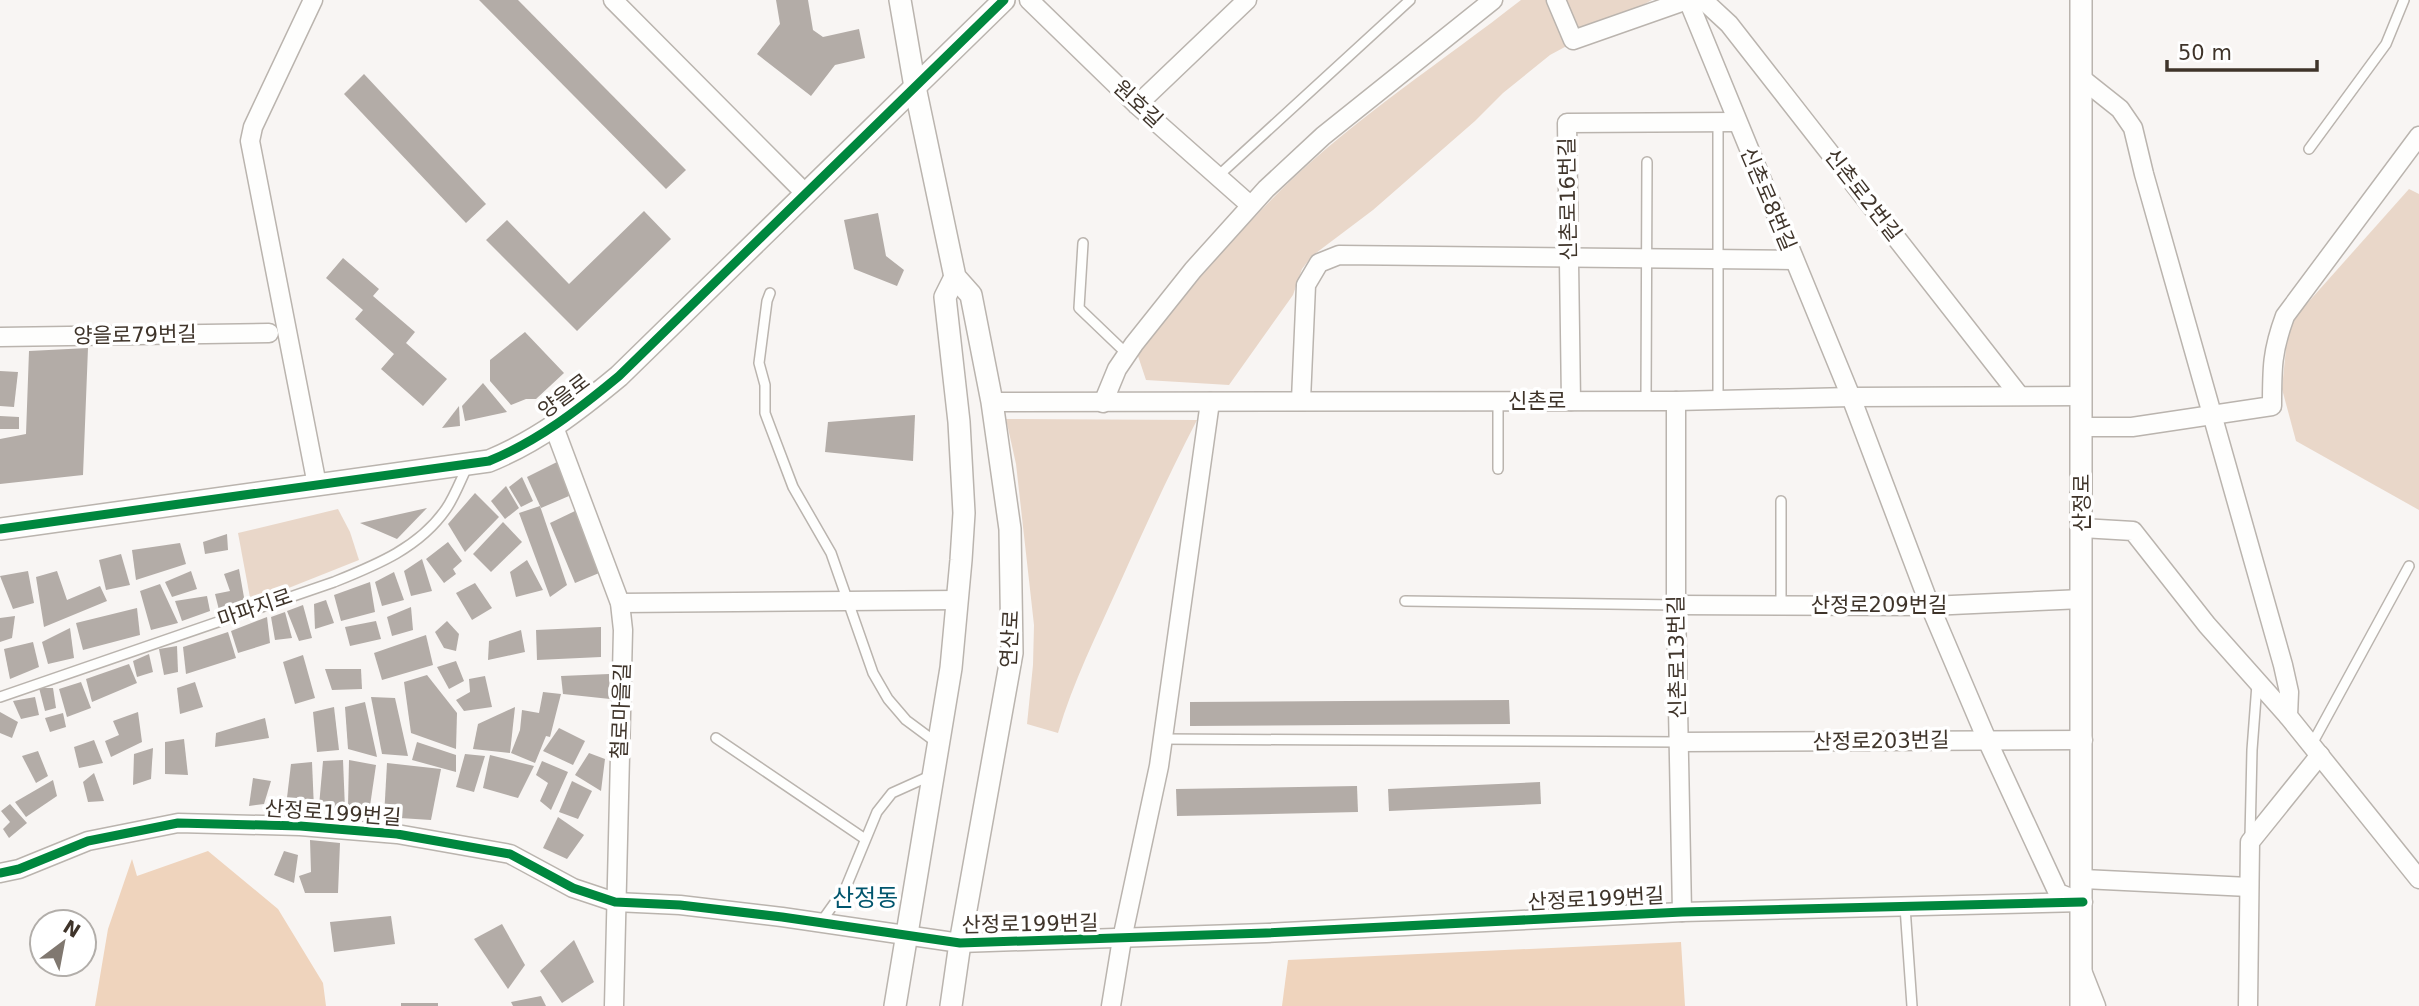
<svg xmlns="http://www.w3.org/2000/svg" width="2419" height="1006" font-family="'DejaVu Sans','Noto Sans KR',sans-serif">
	<rect width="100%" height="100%" fill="#f8f5f3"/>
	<!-- green -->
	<g fill="#e9d7c9">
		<path d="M1521,0H1652L1550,55L1503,93L1475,121L1373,210L1312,256L1302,269L1293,295L1229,385L1146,380L1137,353C1184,295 1233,237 1286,185C1358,116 1443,61 1521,0Z"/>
		<path d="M2409,189L2419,194V510L2296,441L2282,389L2288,328L2295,317Z"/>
		<path d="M1006,419L1197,420C1169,474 1144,529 1119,585C1097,634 1073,682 1058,733L1027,724L1033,665L1034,625L1016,464Z"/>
		<path d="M338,509L350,532L359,560L251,603L238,533Z"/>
	</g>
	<!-- forest -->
	<g fill="#efd4bd">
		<path d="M208,851L278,909L323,983L326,1006H95L108,929L132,859L137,876Z"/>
		<path d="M1681,942L1685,1006H1282L1288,960Z"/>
	</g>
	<!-- building -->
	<g fill="#b3aca7">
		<path d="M479,0H518L686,170L666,189Z"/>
		<path d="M776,0H808L813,30L823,37L859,29L865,58L835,65L811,96L757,54L780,24Z"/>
		<path d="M364,74L486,204L466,223L344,94Z"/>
		<path d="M644,211L671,239L577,331L486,240L507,220L569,284Z"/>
		<path d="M878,213L886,256L904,270L897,286L854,269L844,220Z"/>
		<path d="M343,258L379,289L373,296L415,332L406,343L447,379L423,406L381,369L394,354L355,319L363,310L326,278Z"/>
		<path d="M525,332L564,373L536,399H526L511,405L490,381V360Z"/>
		<path d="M88,348L83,475L0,484V439L26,434L29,351Z"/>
		<path d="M0,371L18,372L14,407L0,406Z"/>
		<path d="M483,383L507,412L465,421L462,406Z"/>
		<path d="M459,406L460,426L442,428Z"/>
		<path d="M915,415L913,461L825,452L828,422Z"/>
		<path d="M0,416L19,417V429H0Z"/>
		<path d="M559,461L569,496L541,508L527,477Z"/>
		<path d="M522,477L533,501L521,507L509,487Z"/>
		<path d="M506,486L519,508L505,519L491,501Z"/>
		<path d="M475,493L499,517L465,552L448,524Z"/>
		<path d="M540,506L567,585L550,597L519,513Z"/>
		<path d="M427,508L397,539L360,523Z"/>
		<path d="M575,511L604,571L575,583L550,523Z"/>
		<path d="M503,522L522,542L491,572L473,554Z"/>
		<path d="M227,534L228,550L205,554L203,542Z"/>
		<path d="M448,542L462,561L453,569L456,574L444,583L426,559Z"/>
		<path d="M180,543L186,564L136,580L132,550Z"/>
		<path d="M121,554L130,585L106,590L99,560Z"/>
		<path d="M422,559L432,591L411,596L404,571Z"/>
		<path d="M527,560L543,590L516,597L510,572Z"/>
		<path d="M239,569L245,603L219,610L215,594L230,591L224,574Z"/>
		<path d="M28,571L34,603L13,609L0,576Z"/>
		<path d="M57,571L67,600L100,586L107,601L44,627L36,577Z"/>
		<path d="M191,571L197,589L172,597L165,582Z"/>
		<path d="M394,572L404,600L382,606L375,582Z"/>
		<path d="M370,582L375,612L341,621L334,595Z"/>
		<path d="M475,583L492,608L472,620L456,593Z"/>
		<path d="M160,584L178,623L151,630L140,591Z"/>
		<path d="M207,596L210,611L182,621L175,601Z"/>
		<path d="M326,600L334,623L315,629L314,604Z"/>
		<path d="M303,605L312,638L299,641L287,611Z"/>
		<path d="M411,607L413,630L392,636L387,617Z"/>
		<path d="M137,608L140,635L83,650L76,623Z"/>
		<path d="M285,612L292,638L275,640L271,617Z"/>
		<path d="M15,616L12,638L0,642V618Z"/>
		<path d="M267,617L270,643L238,653L231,631Z"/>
		<path d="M376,621L381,639L350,646L345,627Z"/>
		<path d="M447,621L459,634L456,651L444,648L435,632Z"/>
		<path d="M601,627V657L537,660L536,630Z"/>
		<path d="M70,628L74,658L48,664L42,642Z"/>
		<path d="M521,630L525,652L488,660L489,641Z"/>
		<path d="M228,632L236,658L186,674L183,647Z"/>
		<path d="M426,635L433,665L382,680L374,653Z"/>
		<path d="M33,642L39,667L10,679L4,649Z"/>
		<path d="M177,646L178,672L164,675L159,649Z"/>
		<path d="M149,654L153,672L137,677L133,661Z"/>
		<path d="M303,655L315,698L295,704L283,662Z"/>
		<path d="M456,661L464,681L449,689L437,667Z"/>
		<path d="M129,664L137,683L92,702L86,679Z"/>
		<path d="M325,669H361L362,689L332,690Z"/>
		<path d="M609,674L610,699L563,694L561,676Z"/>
		<path d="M427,675L457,713L456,749L411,733L404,682Z"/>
		<path d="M485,676L492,707L464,711L456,700L470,692L469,679Z"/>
		<path d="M81,682L91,708L67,717L59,689Z"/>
		<path d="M195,682L203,707L180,714L177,688Z"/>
		<path d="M39,688H53L56,708L45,711Z"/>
		<path d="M543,692L561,694L550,737L546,736L535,763L511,753L520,730L522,710L539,713Z"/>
		<path d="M35,697L39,715L21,719L13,701Z"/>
		<path d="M371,697L395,698L408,756L382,754Z"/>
		<path d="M1509,700L1510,724L1190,726V702Z"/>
		<path d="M365,702L377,757L348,749L345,707Z"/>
		<path d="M334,707L339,750L317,752L313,712Z"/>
		<path d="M515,707L510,753L473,749L478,724Z"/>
		<path d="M0,712L18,722L12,738L0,733Z"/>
		<path d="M138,712L142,742L111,757L105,741L119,735L113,721Z"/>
		<path d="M63,713L66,727L50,732L45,718Z"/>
		<path d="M265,718L269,738L215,747L216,733Z"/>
		<path d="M559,728L585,741L573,765L543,751Z"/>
		<path d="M184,739L188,775L165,774V742Z"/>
		<path d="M94,740L103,763L79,768L74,747Z"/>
		<path d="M417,742L456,755V772L412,760Z"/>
		<path d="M153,748L151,779L133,785L134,754Z"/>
		<path d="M38,751L48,776L36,783L22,756Z"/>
		<path d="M589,753L605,759L601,791L575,775Z"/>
		<path d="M465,754L485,756L474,792L456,787Z"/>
		<path d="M490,755L534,766L518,798L483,788Z"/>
		<path d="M343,760L345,809L319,806L323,761Z"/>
		<path d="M349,760L376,765L370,806H348Z"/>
		<path d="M542,761L568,772L551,810L540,801L548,783L536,775Z"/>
		<path d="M312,762L314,809L286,806L291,764Z"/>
		<path d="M387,763L441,769L431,820L384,817Z"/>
		<path d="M94,773L104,801L88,802L83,782Z"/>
		<path d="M253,778L271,781L264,804L249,806Z"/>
		<path d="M53,780L57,796L26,817L15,802Z"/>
		<path d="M572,781L592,791L578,819L559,812Z"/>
		<path d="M1540,782L1541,804L1389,811L1388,789Z"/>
		<path d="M1357,786L1358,812L1177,816L1176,789Z"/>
		<path d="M10,804L27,823L9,838L3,829L10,822L1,811Z"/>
		<path d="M558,817L584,835L567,859L543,848Z"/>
		<path d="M310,840L340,843L338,893H305L299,876L311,872Z"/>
		<path d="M284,851L298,855L294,883L274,875Z"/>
		<path d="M391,916L395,944L334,952L330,922Z"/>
		<path d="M502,924L525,965L508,989L474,939Z"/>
		<path d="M574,940L594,982L562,1003L540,971Z"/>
		<path d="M541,996L546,1006H513L511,1002Z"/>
		<rect x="401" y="1003" width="37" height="3"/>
	</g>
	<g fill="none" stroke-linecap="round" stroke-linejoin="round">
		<defs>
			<g id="service">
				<path d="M1718,123V400"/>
				<path d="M2309,149L2386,44L2404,0"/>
				<path d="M1218,176L1410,0"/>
				<path d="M1083,243L1079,308L1127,354"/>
				<path d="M770,293L767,301L759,363L765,385V413L771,429L793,487L831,553L873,673L888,699L906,720L937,743"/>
				<path d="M1498,401V469"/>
				<path d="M1646,401L1647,162"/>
				<path d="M1405,601L1676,605"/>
				<path d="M1781,605V501"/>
				<path d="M0,697L334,582C376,565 419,548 446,509C455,496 461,479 468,465"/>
				<path d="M716,738L865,839"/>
				<path d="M1163,739L1679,742"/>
				<path d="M2312,744L2409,566"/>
				<path d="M2250,838L2252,750L2257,684"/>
				<path d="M1905,907L1912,1006"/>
				<path d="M821,922L846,887L877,812L892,793L932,775"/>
			</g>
			<g id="minor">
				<path d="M313,0L253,127L250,141L317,485"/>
				<path d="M613,0L805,193"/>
				<path d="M1029,0L1137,105L1250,205"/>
				<path d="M1556,0L1573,40L1687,0"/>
				<path d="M1688,0L1851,397L1930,606L1987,740L2058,893L2076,900"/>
				<path d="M1703,0L1729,24L2019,395"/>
				<path d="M2081,78L2120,109L2133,128L2144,174L2283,665L2289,692L2288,716L2419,879"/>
				<path d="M1137,105L1247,0"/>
				<path d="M0,337L269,333"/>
				<path d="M1301,400L1306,285L1319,263L1339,255L1794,260"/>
				<path d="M1571,401L1567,123L1736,122"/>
				<path d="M1676,401V605L1682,912"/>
				<path d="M992,402L1676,401L1851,397L2081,396"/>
				<path d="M1103,403L1117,369L1134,344L1193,270L1266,189L1323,136L1493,0"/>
				<path d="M554,427L620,603L623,630L614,1006"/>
				<path d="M2082,427H2132L2272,406C2272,368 2272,351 2285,316L2419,136"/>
				<path d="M2082,528L2133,531L2207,625L2288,716"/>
				<path d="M620,603L958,600"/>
				<path d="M1676,605L1930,606L2082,599"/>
				<path d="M1679,742L2083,740"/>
				<path d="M0,873L19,869L88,841L178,823L300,826L397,834L510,854L573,888L615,902L680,905L782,917L960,943L1266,933L1682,912L2083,902"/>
				<path d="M2083,879L2249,887"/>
				<path d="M2083,973L2096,1006"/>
				<path d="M1111,1006L1122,939L1159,766L1210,402"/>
				<path d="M2248,1006L2250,842L2320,755"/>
			</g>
			<g id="tertiary">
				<path d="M900,0L915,87L955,277L971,295L992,402L1010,529L1012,653L960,943L951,1006"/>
				<path d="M2081,0V1006"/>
				<path d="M0,529L489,461C538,441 578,410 619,376L1004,0"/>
				<path d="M895,1006L951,668L961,560L964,513L959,422L945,297L955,277"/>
			</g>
		</defs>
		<!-- service casing -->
		<use href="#service" stroke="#bab4ae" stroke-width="12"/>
		<!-- minor casing -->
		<use href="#minor" stroke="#bab4ae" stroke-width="21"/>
		<!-- tertiary casing -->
		<use href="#tertiary" stroke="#bab4ae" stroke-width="24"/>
		<!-- service -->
		<use href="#service" stroke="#fefefd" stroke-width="9"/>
		<!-- minor -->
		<use href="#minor" stroke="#fefefd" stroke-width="18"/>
		<!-- tertiary -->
		<use href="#tertiary" stroke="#fefefd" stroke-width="21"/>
		<defs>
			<g id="cycleway">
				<path d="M0,529L489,461C538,441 578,410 619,376L1004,0"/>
				<path d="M0,873L19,869L88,841L178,823L300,826L397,834L510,854L573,888L615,902L680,905L782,917L960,943L1266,933L1682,912L2083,902"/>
			</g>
		</defs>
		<!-- cycleway casing -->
		<use href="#cycleway" stroke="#fff" stroke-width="13"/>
		<!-- cycleway -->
		<use href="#cycleway" stroke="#00873e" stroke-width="9"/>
	</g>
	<g text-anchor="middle" stroke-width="7" stroke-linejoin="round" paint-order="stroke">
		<!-- street labels -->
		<g font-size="21" fill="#3f342a" stroke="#fff">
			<text transform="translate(1138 104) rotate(43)" y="7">원호길</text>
			<text transform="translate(1863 195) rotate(52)" y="7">신촌로2번길</text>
			<text transform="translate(1568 199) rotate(-91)" y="7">신촌로16번길</text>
			<text transform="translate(1768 199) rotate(67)" y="7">신촌로8번길</text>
			<text transform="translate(135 335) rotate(-1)" y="7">양을로79번길</text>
			<text transform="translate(564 396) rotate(-37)" y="7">양을로</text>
			<text x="1537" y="408">신촌로</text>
			<text transform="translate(2082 503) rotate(-90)" y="7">산정로</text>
			<text x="1879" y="612">산정로209번길</text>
			<text transform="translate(255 608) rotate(-19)" y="7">마파지로</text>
			<text transform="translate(1010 639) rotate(-87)" y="7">연산로</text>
			<text transform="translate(1677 657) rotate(-91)" y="7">신촌로13번길</text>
			<text transform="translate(621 711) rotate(-88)" y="7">철로마을길</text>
			<text transform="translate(1881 741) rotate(-1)" y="7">산정로203번길</text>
			<text transform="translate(333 813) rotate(4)" y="7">산정로199번길</text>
			<text transform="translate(1596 899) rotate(-3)" y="7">산정로199번길</text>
			<text transform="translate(1030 924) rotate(-1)" y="7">산정로199번길</text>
		</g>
		<!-- quarter labels -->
		<g font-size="24" fill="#00556d" stroke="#fff">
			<text x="865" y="906">산정동</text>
		</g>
	</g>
	<!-- north arrow -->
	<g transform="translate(63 943) rotate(32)"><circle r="33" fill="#ffffff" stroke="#b2aeaa" stroke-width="2"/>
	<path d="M0-5L12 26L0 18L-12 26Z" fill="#807870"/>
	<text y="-10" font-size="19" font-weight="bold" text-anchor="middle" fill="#3f342a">N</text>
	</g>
	<!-- scale -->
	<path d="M2167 60v10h150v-10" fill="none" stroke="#3f342a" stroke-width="3.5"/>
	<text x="2178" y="60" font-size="21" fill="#3f342a" stroke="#ffffff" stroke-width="5" paint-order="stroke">50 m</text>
</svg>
